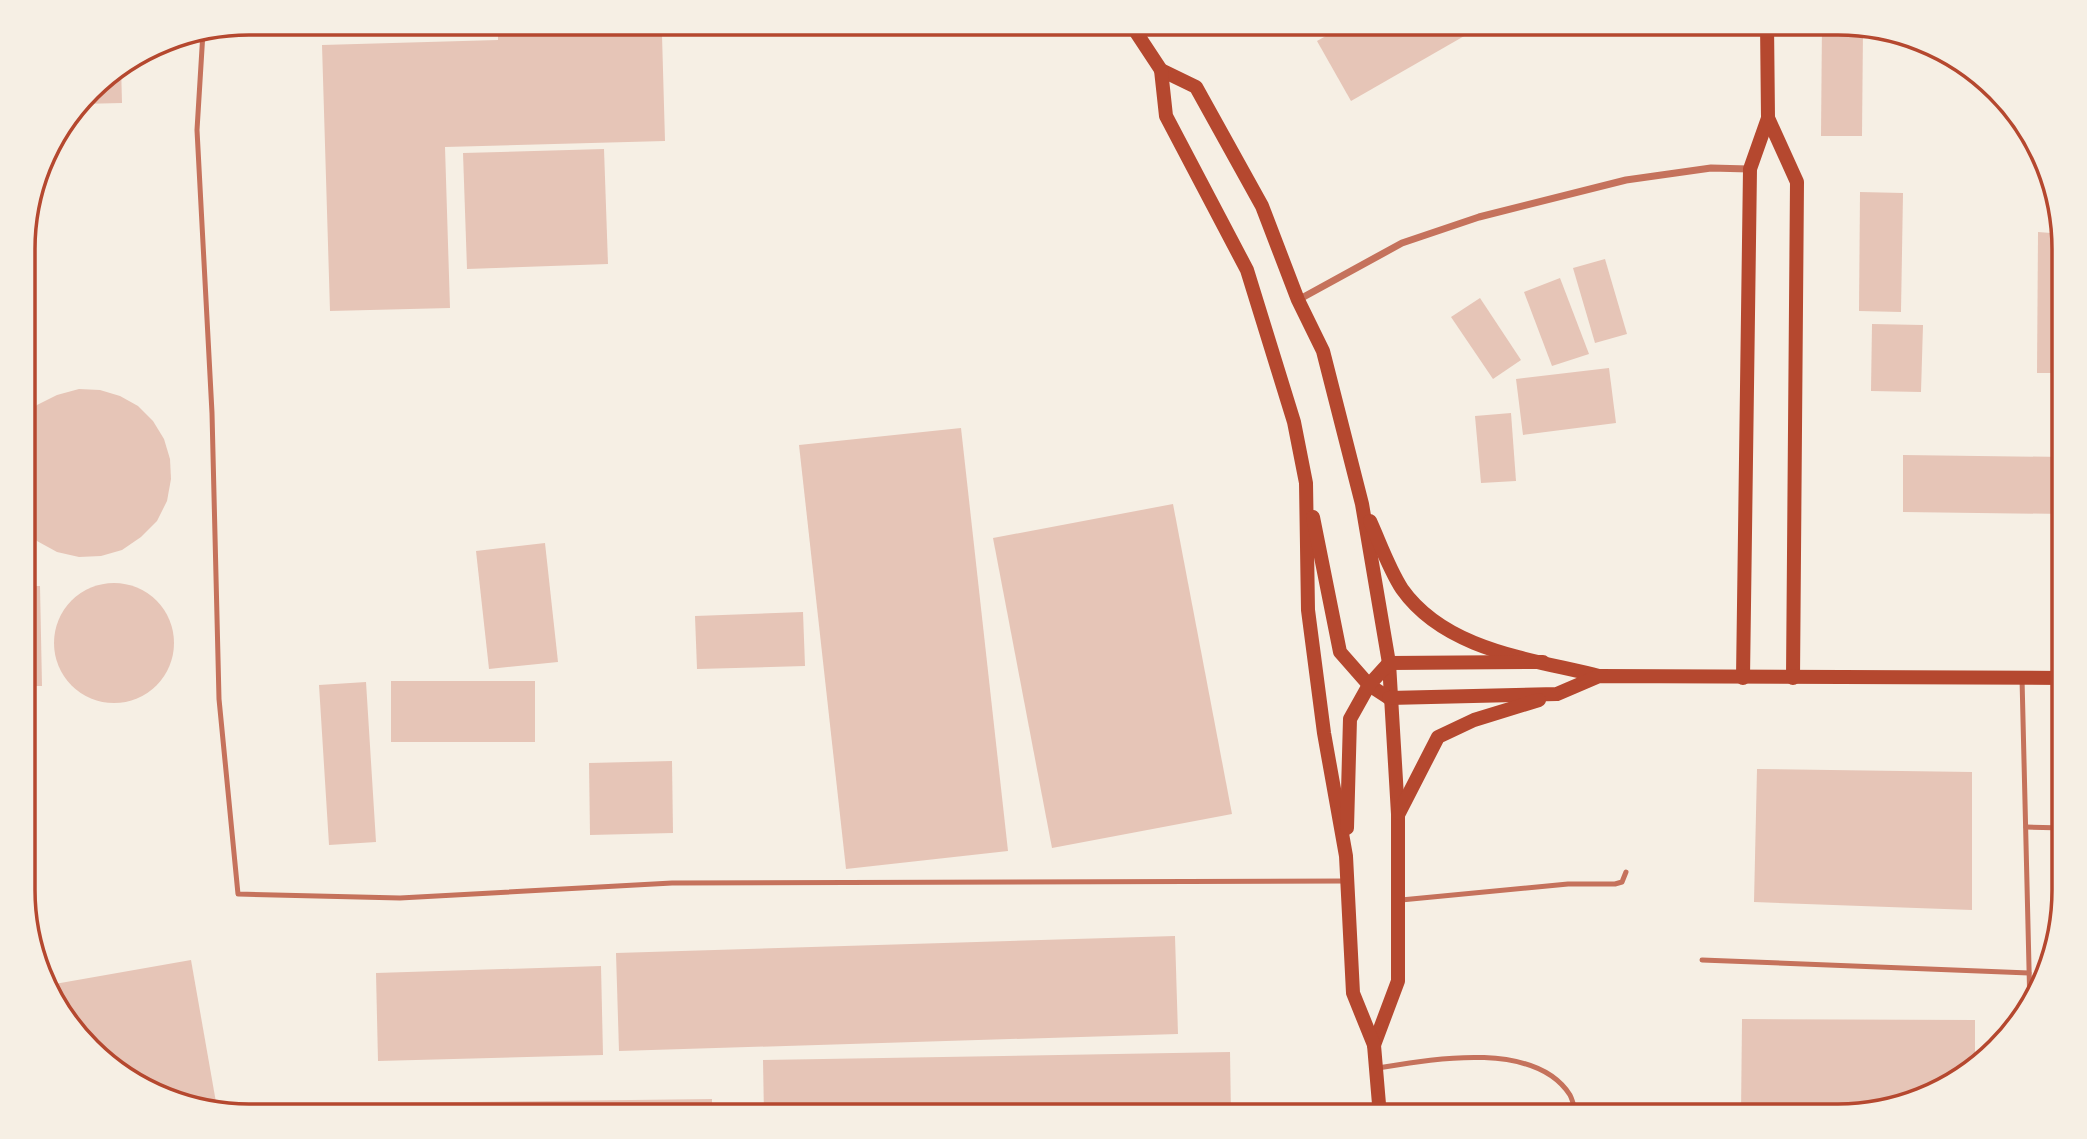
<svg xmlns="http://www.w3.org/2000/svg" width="2087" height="1139" font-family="Karla,sans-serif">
	<rect width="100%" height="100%" fill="#f6efe4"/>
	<!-- building -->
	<g fill="#e6c5b7">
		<path d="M498,23H632V36L662,35L665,141L445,147L450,308L330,311L322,45L498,40Z"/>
		<path d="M1349,23H1459L1466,35L1351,101L1317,41Z"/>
		<path d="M1822,23H1839L1863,29L1862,136H1821Z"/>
		<path d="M121,65L122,103L80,104L99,79Z"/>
		<path d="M604,149L608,264L467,269L463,153Z"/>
		<path d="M1860,192L1903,193L1901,312L1859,311Z"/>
		<path d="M2038,232L2064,234V373H2037Z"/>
		<path d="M1605,259L1627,334L1595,343L1573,268Z"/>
		<path d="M1560,278L1589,354L1552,366L1524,292Z"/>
		<path d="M1480,298L1521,360L1493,379L1451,317Z"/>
		<path d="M1872,324L1923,325L1921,392L1871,391Z"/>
		<path d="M1609,368L1616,423L1523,435L1516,379Z"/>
		<path d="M79,389L100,390L120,396L138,406L153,421L164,439L170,459L171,479L167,501L157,521L141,537L122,550L101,556L79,557L57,552L37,541L25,530V417L37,405L57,395Z"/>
		<path d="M1511,413L1516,481L1481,483L1475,416Z"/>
		<path d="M961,428L1008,851L846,869L799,445Z"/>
		<path d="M1903,455L2064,457V514L1903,512Z"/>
		<path d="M1173,504L1232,814L1052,848L993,538Z"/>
		<path d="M545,543L558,662L489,669L476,551Z"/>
		<circle cx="114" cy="643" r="60"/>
		<path d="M25,586H40L42,686H25Z"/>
		<path d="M803,612L805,666L697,669L695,616Z"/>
		<rect x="391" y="681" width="144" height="61"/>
		<path d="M366,682L376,842L329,845L319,685Z"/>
		<path d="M672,761L673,833L590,835L589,763Z"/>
		<path d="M1757,769L1972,772V910L1754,902Z"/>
		<path d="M2056,860H2064V905L2055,933Z"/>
		<path d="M1175,936L1178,1034L619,1051L616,953Z"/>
		<path d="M191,960L217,1108L136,1086L61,1016L49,985Z"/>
		<path d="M601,966L603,1055L378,1061L376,973Z"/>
		<path d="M1742,1019L1975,1020V1062L1952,1086L1853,1116H1741Z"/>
		<path d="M1230,1052L1231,1116H764L763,1060Z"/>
		<path d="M712,1099V1116H308V1104Z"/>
	</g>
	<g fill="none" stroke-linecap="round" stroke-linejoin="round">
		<!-- service -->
		<g stroke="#c5725c" stroke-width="5">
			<path d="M203,32L197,130L212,413L219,699L238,894L400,898L672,883L1346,881"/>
			<path d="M2022,678L2030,1008"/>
			<path d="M2026,827L2064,828"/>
			<path d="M1401,900L1568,884H1615L1622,882L1626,872"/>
			<path d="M1702,960L2029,973"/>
			<path d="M1378,1068C1432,1059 1535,1040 1570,1095C1573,1101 1575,1110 1577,1116"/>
		</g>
		<!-- minor -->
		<path stroke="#c5725c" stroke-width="7" d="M1298,300L1402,243L1479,217L1626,180L1711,168L1749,169"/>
		<!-- secondary -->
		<g stroke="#b5482f" stroke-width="14">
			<path d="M1130,23L1161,70L1196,87L1262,206L1298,300L1323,351L1362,504L1389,663L1398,814V981L1374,1045"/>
			<path d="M1161,70L1166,116L1247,270L1294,422L1306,483L1308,610L1324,733L1346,856L1353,993L1374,1045L1380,1116"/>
			<path d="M1768,118L1797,182L1793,678"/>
			<path d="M1313,517L1340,652L1369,685L1389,698"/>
			<path d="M1370,521C1380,543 1389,569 1402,589C1446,651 1532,659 1599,676"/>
			<path d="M1743,678L1750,169L1768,118L1767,23"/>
			<path d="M1389,698L1557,694L1599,676L2064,678"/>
			<path d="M1399,813L1438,737L1474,720L1539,700"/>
			<path d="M1347,828L1350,719L1369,685L1389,663L1543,662"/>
		</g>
	</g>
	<!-- crop -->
	<path d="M0 0H2087V1139H0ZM249 35H1838A214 214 0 0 1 2052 249V890A214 214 0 0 1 1838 1104H249A214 214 0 0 1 35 890V249A214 214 0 0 1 249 35Z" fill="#f6efe4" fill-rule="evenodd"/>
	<path fill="none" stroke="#b5482f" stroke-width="3.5" d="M249 35H1838A214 214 0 0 1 2052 249V890A214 214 0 0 1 1838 1104H249A214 214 0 0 1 35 890V249A214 214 0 0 1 249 35Z"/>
</svg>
